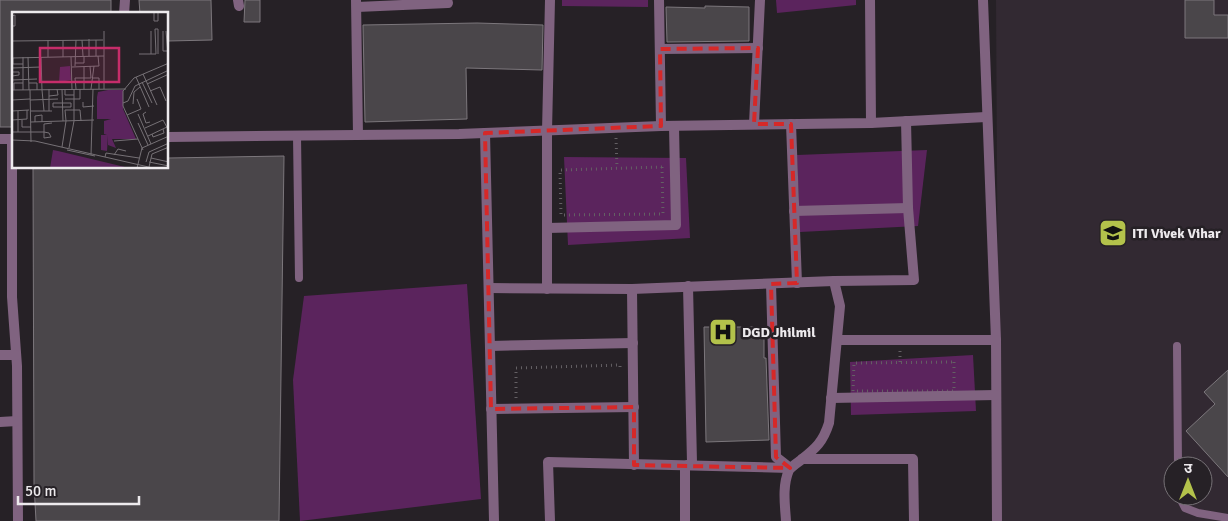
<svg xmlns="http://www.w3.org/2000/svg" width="1228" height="521" font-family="Signika,'Noto Sans Devanagari',sans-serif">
	<rect width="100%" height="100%" fill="#262126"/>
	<!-- built -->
	<path fill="#322932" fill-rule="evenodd" d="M996,0H1228V521H999ZM1173,466H1203V496H1173Z"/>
	<!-- green -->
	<g fill="#5b245d">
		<path d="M562,0H648V7L562,6Z"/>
		<path d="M776,0H856V5L777,13Z"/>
		<path d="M927,150L918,226L800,232L797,155Z"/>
		<path d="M564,157L686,158L690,238L568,245Z"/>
		<path d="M467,284L481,499L300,521L293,380L304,296Z"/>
		<path d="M973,355L976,411L851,415L850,362Z"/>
	</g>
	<!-- building -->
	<g fill="#4a464a" stroke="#7c777c">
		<path d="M0,0H111V14H14V127H0Z"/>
		<path d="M139,0H211L212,40L168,41V14H140Z"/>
		<path d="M245,0H260V22H244Z"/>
		<path d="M1185,0H1214V15H1228V38H1185Z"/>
		<path d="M705,6L749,7V41L667,42L666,7L705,8Z"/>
		<path d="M477,23L543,25L542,70L466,68L467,119L365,122L363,25Z"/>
		<path d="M284,156L279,521H36L34,484L33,168H168V158Z"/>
		<path d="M704,327H764V358H766L769,440L706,442Z"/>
		<path d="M1228,370V477L1186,431L1215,404L1204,392Z"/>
	</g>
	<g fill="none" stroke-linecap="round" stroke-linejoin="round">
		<!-- path -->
		<g stroke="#646064" stroke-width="3" stroke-dasharray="1 4" stroke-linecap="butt">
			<path d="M616,138L617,168"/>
			<path d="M662,167L663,214L561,215L560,170Z"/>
			<path d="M900,351V363"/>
			<path d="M954,362V391H853L854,363Z"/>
			<path d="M516,398V368L620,365V368"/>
		</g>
		<!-- service -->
		<g stroke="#806380" stroke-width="8">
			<path d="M297,136L299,278"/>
			<path d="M1177,346L1178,466"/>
			<path d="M1179,496L1185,508L1198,513L1228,518"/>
		</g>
		<!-- minor -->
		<g stroke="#806380" stroke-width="10">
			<path d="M238,0L239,6"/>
			<path d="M356,0L358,135"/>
			<path d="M659,0L661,126"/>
			<path d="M870,0L871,123"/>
			<path d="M983,0L996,340L997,521"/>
			<path d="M357,7L448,3L447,0"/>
			<path d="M124,14L125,0"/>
			<path d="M660,49L758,48"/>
			<path d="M754,124L760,0"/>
			<path d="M791,124L797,283"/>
			<path d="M485,133L494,521"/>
			<path d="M168,137L459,134L661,126L871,123L986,117"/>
			<path d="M0,139H14"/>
			<path d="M12,139V297L17,366L18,521"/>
			<path d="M794,211L908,208"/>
			<path d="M547,228L676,225L674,126"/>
			<path d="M771,284L776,457L790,468"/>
			<path d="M489,288L632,289L834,281L914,280L908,208L906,121"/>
			<path d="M547,289V131L550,0"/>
			<path d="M632,289L634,465"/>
			<path d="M838,340H996"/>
			<path d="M490,346L633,343"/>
			<path d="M0,355H16"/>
			<path d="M831,398L996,395"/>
			<path d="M491,409L634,407"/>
			<path d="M0,422L17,421"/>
			<path d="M802,459H913L914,521"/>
			<path d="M685,466L692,463L688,286"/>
			<path d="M685,466V521"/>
			<path d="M550,521L548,462L790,468"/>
			<path d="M786,521C785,505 782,486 789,470C792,466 797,463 801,460C816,448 823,442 829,423L840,306L834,281"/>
		</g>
	</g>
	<!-- marked area -->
	<path fill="none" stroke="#d62828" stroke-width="4" stroke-dasharray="10 6" stroke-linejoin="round" d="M758,48L754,124H791L797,283L771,284L776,457L790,468L634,465V407L491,409L485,133L661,126L660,49Z"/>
	<!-- icons -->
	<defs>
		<symbol id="university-square" viewBox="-11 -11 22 22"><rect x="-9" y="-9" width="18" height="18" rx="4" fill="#b3c24b" stroke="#262126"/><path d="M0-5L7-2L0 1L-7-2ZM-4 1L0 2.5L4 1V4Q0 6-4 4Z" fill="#111"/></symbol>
		<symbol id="hospital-square" viewBox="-11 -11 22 22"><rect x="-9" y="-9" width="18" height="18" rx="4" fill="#b3c24b" stroke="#262126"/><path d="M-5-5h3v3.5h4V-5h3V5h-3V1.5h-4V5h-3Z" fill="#111"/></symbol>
	</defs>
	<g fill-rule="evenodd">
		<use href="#university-square" x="1097" y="217" width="32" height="32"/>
		<use href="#hospital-square" x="707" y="316" width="32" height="32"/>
	</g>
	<g text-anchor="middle" stroke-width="5" stroke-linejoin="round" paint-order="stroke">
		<!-- poi labels -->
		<g font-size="14" font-weight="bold" fill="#edeaed" stroke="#262126" text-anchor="start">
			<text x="1132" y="238">ITI Vivek Vihar</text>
			<text x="742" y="337">DGD Jhilmil</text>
		</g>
	</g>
	<!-- overview -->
	<g transform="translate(12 12)">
		<rect width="156" height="156" fill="#262126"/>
		<path d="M58,54L59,68L47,70L48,55ZM96,78H111V97L124,127H100L104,136L96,133V123L95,139L89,138V123H95L92,122V109L99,107H85V85L86,80ZM41,138L46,139L117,156H38Z" fill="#5b245d"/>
		<path fill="none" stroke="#767176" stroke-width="1" d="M142,0V9H146V0M0,4L3,3V14H0M92,19V77M139,19V42M151,19V39H155M154,19L156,42M51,28V45M70,28L71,44M84,28V44M0,29L91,28M64,36H91M127,42H144L143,17H146V42M77,44V27M11,45V78M16,45L17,78M29,45L30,78M36,45V28M59,45L60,77M0,46L92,44M1,46V52H11M63,51H72V44M63,54L64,28M60,55L87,54L86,44M72,55V77M0,56L29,55M0,60H7V63L0,64M131,62L145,93M124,65L137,95M80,66H87V77M0,68L25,67M130,70L140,91M17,71H25V78M135,72L157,62M50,77L51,109M53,77V83H62M64,77L63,66H79L78,54M79,77L82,54M0,78L114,77M2,78V71H11M18,78L19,130M30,78L32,99M138,79L148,75L154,89M37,84L46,83L45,77M53,87H68V77M0,88L18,87M18,88L46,87M71,90V95L82,94M41,91H59V95H41ZM111,91L116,89L123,74L157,58M121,92L122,80L128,75M62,98H68L69,109M0,99L17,98M19,99H40M37,99V77M134,100L131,102L134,111L138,110M126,102L139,132M115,103L129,97L125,87M0,108L15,107V98M10,108V115H19M54,109L53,98H62M19,110L82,108M23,110V104L30,103V110M126,111L136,133M133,116L151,108L157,119M0,120H32L37,121L39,125L32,126V112L40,111M6,120V99M140,122L141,125L152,121L151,117M136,124L155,115M0,128L23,129L141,156M102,129L126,127M50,135L54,109M57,136L62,109V77M55,138L83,144M131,138L111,94V79L122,66L157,51M79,143L81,77M102,143L106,137L114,139M93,145L94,141L127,146M139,146L157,150M134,150L137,140L157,131M137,150L157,154M137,155L140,142L157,135M125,156L130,136L157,124"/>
		<path fill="#c62d6a" fill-opacity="0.15" stroke="#c62d6a" stroke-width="2.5" d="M28,36H107V70H28Z"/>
		<rect width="156" height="156" fill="none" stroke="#edeaed" stroke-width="2.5"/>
	</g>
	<!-- north arrow -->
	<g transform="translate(1188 481)"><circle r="24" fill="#262126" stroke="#767176"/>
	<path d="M0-4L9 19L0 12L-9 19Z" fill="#b3c24b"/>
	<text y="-8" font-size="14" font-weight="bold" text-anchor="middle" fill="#edeaed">उ</text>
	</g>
	<!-- scale -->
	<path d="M18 496v8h121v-8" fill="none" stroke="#edeaed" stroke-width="2.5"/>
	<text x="25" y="496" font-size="15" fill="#edeaed" stroke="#262126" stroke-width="4" paint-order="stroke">50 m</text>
</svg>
